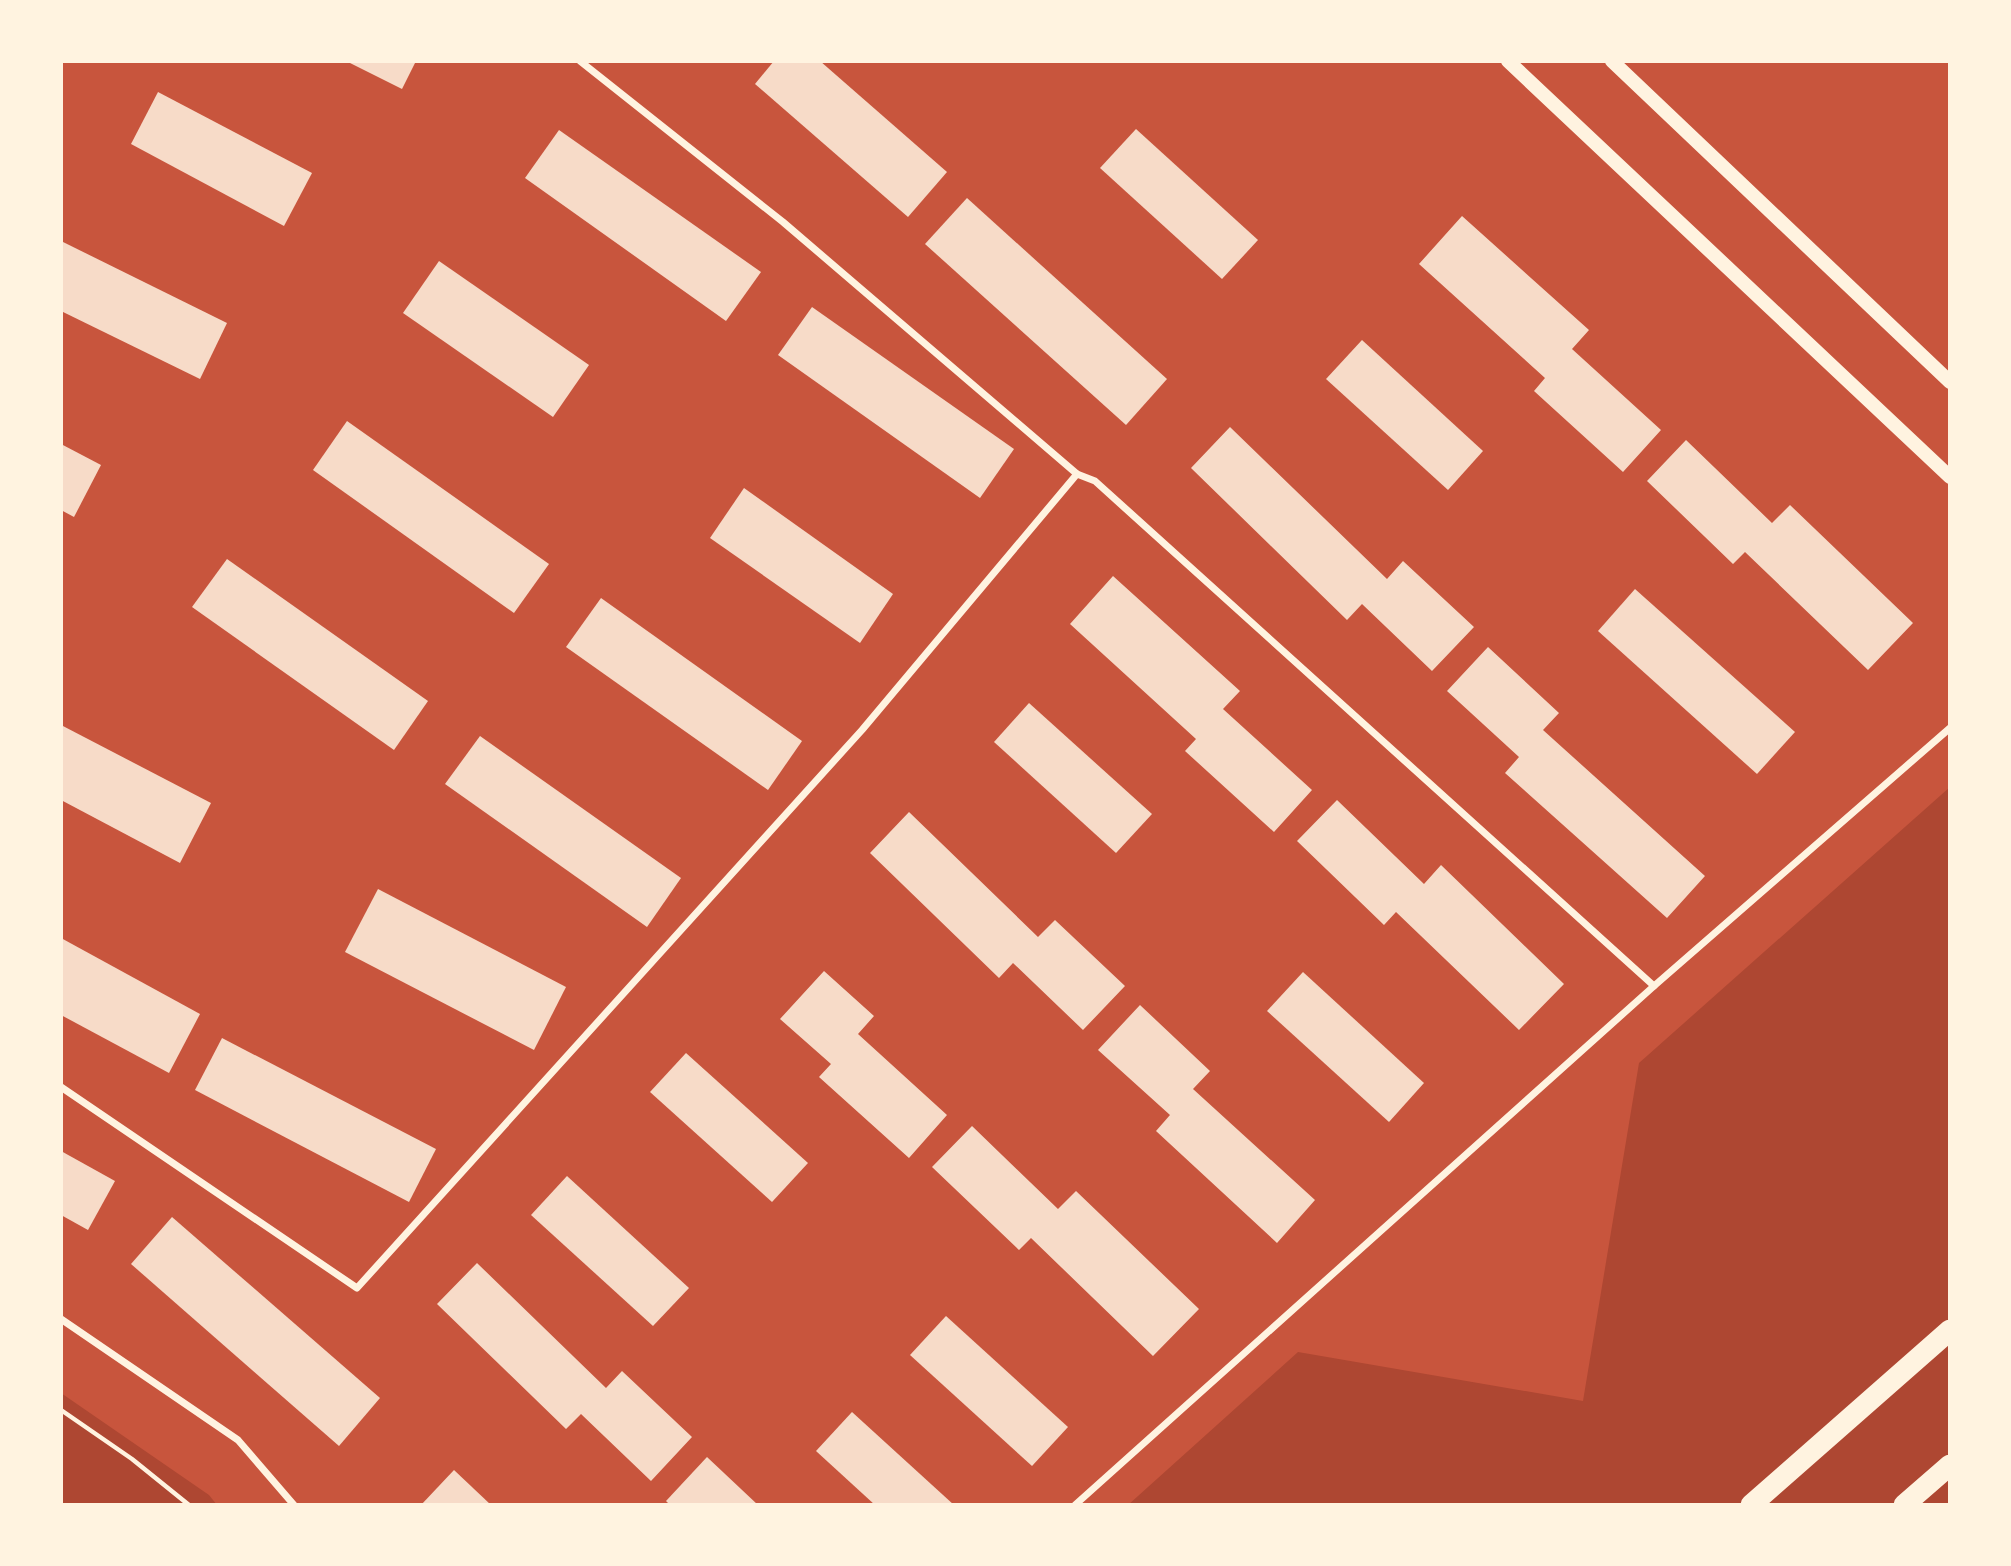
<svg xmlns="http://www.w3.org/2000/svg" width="2011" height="1566" font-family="'IBM Plex Serif',serif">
	<rect width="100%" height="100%" fill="#c8553d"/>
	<!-- green -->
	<g fill="#ae4732">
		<path d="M1950,787V1505H1128L1298,1352L1583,1401L1639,1063Z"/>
		<path d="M61,1393L209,1495L217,1505H61Z"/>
	</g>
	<!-- building -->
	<g fill="#f7dbc8">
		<path d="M346,61H416L402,89Z"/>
		<path d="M774,61H820L947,172L908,217L755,84Z"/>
		<path d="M158,92L312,173L284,226L131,144Z"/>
		<path d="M1136,129L1258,240L1222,279L1100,168Z"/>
		<path d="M559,130L761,272L726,321L525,178Z"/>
		<path d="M967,198L1167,379L1126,425L925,244Z"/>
		<path d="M1462,216L1589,330L1572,349L1661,430L1623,472L1534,391L1545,378L1419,264Z"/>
		<path d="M61,241L227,323L200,379L61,311Z"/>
		<path d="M439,261L589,365L553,417L403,313Z"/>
		<path d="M812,307L1014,449L980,498L778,355Z"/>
		<path d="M1362,340L1483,451L1448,490L1326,379Z"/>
		<path d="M347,421L549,564L514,613L313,470Z"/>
		<path d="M1230,427L1387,579L1403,561L1474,627L1432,671L1362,604L1347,620L1191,468Z"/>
		<path d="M1686,440L1772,523L1790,505L1913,623L1868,670L1745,552L1733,564L1647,481Z"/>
		<path d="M61,444L101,465L74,517L61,510Z"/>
		<path d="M744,488L893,594L860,643L710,538Z"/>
		<path d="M227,559L428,701L394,750L192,607Z"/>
		<path d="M1113,576L1240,691L1223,709L1312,790L1274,832L1185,751L1196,739L1070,624Z"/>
		<path d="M1635,589L1795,732L1757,774L1598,631Z"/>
		<path d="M601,598L802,741L768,790L566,647Z"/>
		<path d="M1488,647L1559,713L1543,730L1705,876L1667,918L1505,773L1519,757L1447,691Z"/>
		<path d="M1029,703L1152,814L1116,853L994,742Z"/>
		<path d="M61,725L211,803L180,863L61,800Z"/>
		<path d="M480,736L681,878L647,927L445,784Z"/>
		<path d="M1337,800L1424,884L1441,865L1564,984L1519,1030L1396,912L1384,925L1297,841Z"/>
		<path d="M909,812L1038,937L1055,920L1125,986L1083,1030L1013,963L999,978L870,853Z"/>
		<path d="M378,889L566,987L534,1050L345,952Z"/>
		<path d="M61,938L200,1014L169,1073L61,1015Z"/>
		<path d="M824,971L874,1016L858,1034L947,1115L909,1158L819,1077L831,1064L780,1019Z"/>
		<path d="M1303,972L1424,1083L1389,1122L1267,1011Z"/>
		<path d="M1140,1005L1210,1071L1193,1089L1315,1200L1277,1243L1156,1131L1170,1115L1098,1050Z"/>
		<path d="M222,1038L436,1149L409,1202L195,1090Z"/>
		<path d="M686,1053L808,1163L772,1202L650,1092Z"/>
		<path d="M972,1126L1058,1209L1076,1191L1199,1309L1153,1356L1031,1238L1019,1250L932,1167Z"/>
		<path d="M61,1151L115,1181L88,1230L61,1215Z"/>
		<path d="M567,1176L689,1288L653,1326L531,1215Z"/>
		<path d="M172,1217L380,1398L339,1446L131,1264Z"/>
		<path d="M477,1263L606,1388L622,1371L692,1437L651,1481L581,1414L566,1429L437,1304Z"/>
		<path d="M946,1316L1068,1427L1032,1466L910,1355Z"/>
		<path d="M852,1412L954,1505H875L816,1451Z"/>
		<path d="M707,1457L758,1505H670L666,1501Z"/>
		<path d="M454,1470L491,1505H421Z"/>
	</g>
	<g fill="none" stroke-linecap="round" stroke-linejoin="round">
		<!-- path -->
		<path stroke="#fff3e0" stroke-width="4.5" d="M61,1410L132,1459L189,1505"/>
		<!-- minor -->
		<g stroke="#fff3e0" stroke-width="7">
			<path d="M580,61L783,222L1077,474L1095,481L1654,986"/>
			<path d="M61,1087L357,1288L862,730L1077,474"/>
			<path d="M61,1319L238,1440L294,1505"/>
			<path d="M1075,1505L1654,986L1950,728"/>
		</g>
		<!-- secondary -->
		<g stroke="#fff3e0" stroke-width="14">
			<path d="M1508,61L1950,477"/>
			<path d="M1612,61L1950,382"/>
		</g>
		<!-- motorway -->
		<g stroke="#fff3e0" stroke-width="21">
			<path d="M1751,1505L1950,1330"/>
			<path d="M1904,1505L1950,1465"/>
		</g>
	</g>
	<!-- border -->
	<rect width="2011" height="1566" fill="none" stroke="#fff3e0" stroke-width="126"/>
</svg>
